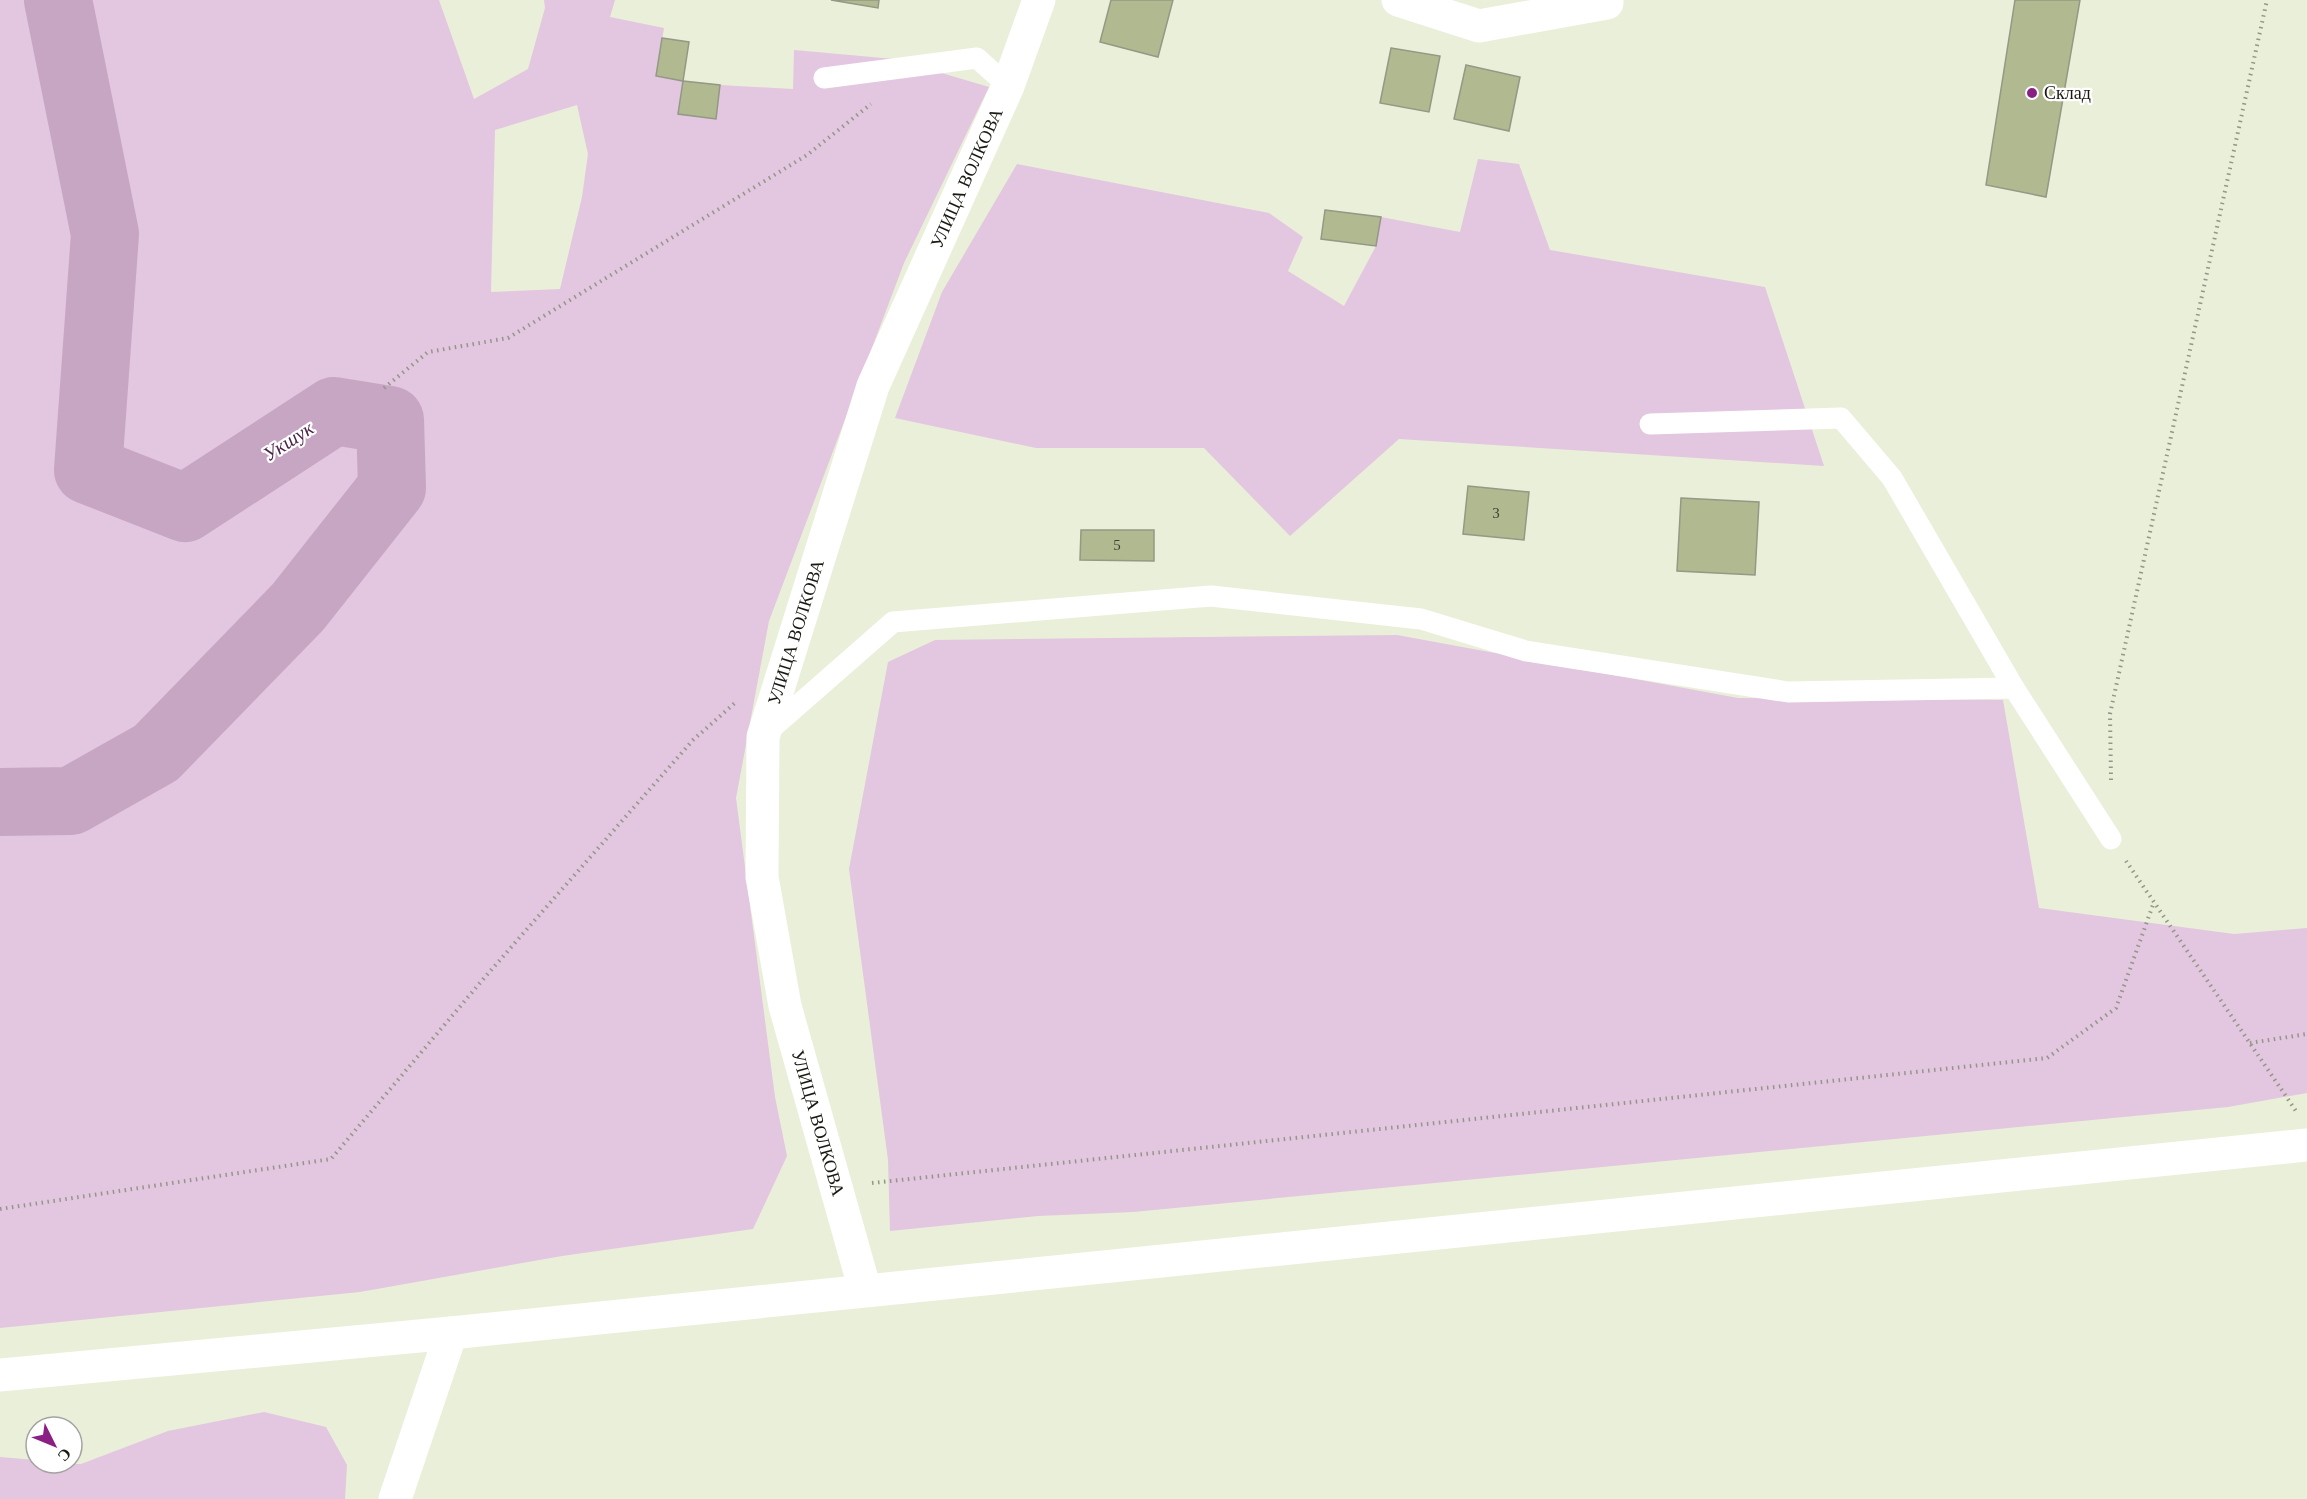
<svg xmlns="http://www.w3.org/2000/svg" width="2307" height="1499" font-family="Georgia,serif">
	<rect width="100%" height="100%" fill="#eaefd9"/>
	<!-- green -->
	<g fill="#e3c6df" fill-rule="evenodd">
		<path d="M0,0H439L474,99L528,69L545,8L544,0H615L610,17L664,28L656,76L683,81L678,114L716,119L720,85L793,89L794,50L894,59L989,87L904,263L769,621L736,798L775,1097L787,1156L753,1229L562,1256L360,1292L0,1328ZM577,105L588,154L582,197L560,289L491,292L495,130Z"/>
		<path d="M1478,159L1519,164L1550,250L1765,287L1824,466L1399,439L1290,536L1204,448H1036L895,418L942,292L1017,164L1269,213L1303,237L1288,271L1344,306L1376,246L1381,217L1460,232Z"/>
		<path d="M1397,635L1738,698L2003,700L2039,908L2234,934L2307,928V1093L2228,1107L1133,1212L1038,1216L890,1231L888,1160L849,869L888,662L935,640Z"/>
		<path d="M264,1412L326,1427L347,1465L345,1499H0V1457L36,1460V1463L81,1464L168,1431Z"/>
	</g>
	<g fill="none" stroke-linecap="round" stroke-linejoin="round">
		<!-- river -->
		<path stroke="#c7a6c3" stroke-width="68" d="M0,802L71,801L156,753L298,607L392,488L390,420L334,411L185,508L88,470L105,234L58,0"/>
	</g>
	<!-- building -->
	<g fill="#b1b991" stroke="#949884" stroke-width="1.5">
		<path d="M831,0H879L878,8Z"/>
		<path d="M1111,0H1173L1158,57L1100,42Z"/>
		<path d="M2015,0H2080L2046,197L1986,185Z"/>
		<path d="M662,38L689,42L683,81L656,76Z"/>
		<path d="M1391,48L1440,56L1429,112L1380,103Z"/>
		<path d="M1466,65L1520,77L1509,131L1454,119Z"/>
		<path d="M683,81L720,85L716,119L678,114Z"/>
		<path d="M1325,210L1381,217L1376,246L1321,239Z"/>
		<path d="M1468,486L1529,492L1524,540L1463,534Z"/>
		<path d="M1681,498L1759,502L1755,575L1677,571Z"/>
		<path d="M1081,530H1154V561L1080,560Z"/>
	</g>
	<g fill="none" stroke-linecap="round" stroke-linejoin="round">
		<!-- path -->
		<g stroke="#949787" stroke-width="4" stroke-dasharray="1.5 4.5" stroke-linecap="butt">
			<path d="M384,388L428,352L508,338L807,155L871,104"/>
			<path d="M2111,780L2110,714L2267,0"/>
			<path d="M2126,861L2296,1111"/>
			<path d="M2250,1043L2307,1034"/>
			<path d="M872,1183L2047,1058L2116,1008L2154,902"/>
			<path d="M0,1209L331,1159L485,977L693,740L736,702"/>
		</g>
		<!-- service -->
		<g stroke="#fff" stroke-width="21">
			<path d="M824,78L977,58L1008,86"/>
			<path d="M1650,424L1841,418L1892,478L2014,688"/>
			<path d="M765,734L893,622L1211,596L1421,619L1526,651L1788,692L2014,688L2111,839"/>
		</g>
		<!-- minor -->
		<g stroke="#fff" stroke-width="33">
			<path d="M1398,0L1479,26L1607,3V0"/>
			<path id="s1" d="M865,1290L785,1006L762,877L763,737L873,386L1008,86L1039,0"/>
		</g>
		<!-- secondary -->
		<g stroke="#fff" stroke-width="33">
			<path d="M0,1375L451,1333L2307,1145"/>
			<path d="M395,1499L451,1333"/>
		</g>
	</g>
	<!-- markers -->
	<circle fill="#8a1f84" stroke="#fff" stroke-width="2" cx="2032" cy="93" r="6"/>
	<g text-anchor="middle" stroke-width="4.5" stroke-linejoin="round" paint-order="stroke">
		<!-- number labels -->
		<g font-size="15" fill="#3e4232">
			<text x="1496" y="518">3</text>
			<text x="1117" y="550">5</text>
		</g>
		<!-- poi labels -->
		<g font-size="18" fill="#181a12" stroke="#fff" text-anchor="start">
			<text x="2044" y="99">Склад</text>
		</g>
		<!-- street labels -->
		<g font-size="18" fill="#181a12" stroke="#fff">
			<text dy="6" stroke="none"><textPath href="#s1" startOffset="1162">УЛИЦА ВОЛКОВА</textPath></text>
			<text dy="6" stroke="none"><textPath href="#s1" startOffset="676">УЛИЦА ВОЛКОВА</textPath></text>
			<text transform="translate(818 1123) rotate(74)" y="6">УЛИЦА ВОЛКОВА</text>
		</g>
		<!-- water labels -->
		<g font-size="20" font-style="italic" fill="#4e234a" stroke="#fff">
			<text transform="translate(288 441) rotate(-33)" y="7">Укшук</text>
		</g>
	</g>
	<!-- north arrow -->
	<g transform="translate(54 1445) rotate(133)"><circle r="28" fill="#ffffff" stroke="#a3a3a0" stroke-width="1.5"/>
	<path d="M0-4.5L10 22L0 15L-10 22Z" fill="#8a1f84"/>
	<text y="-9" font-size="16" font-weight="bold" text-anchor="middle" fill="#181a12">С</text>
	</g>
</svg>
